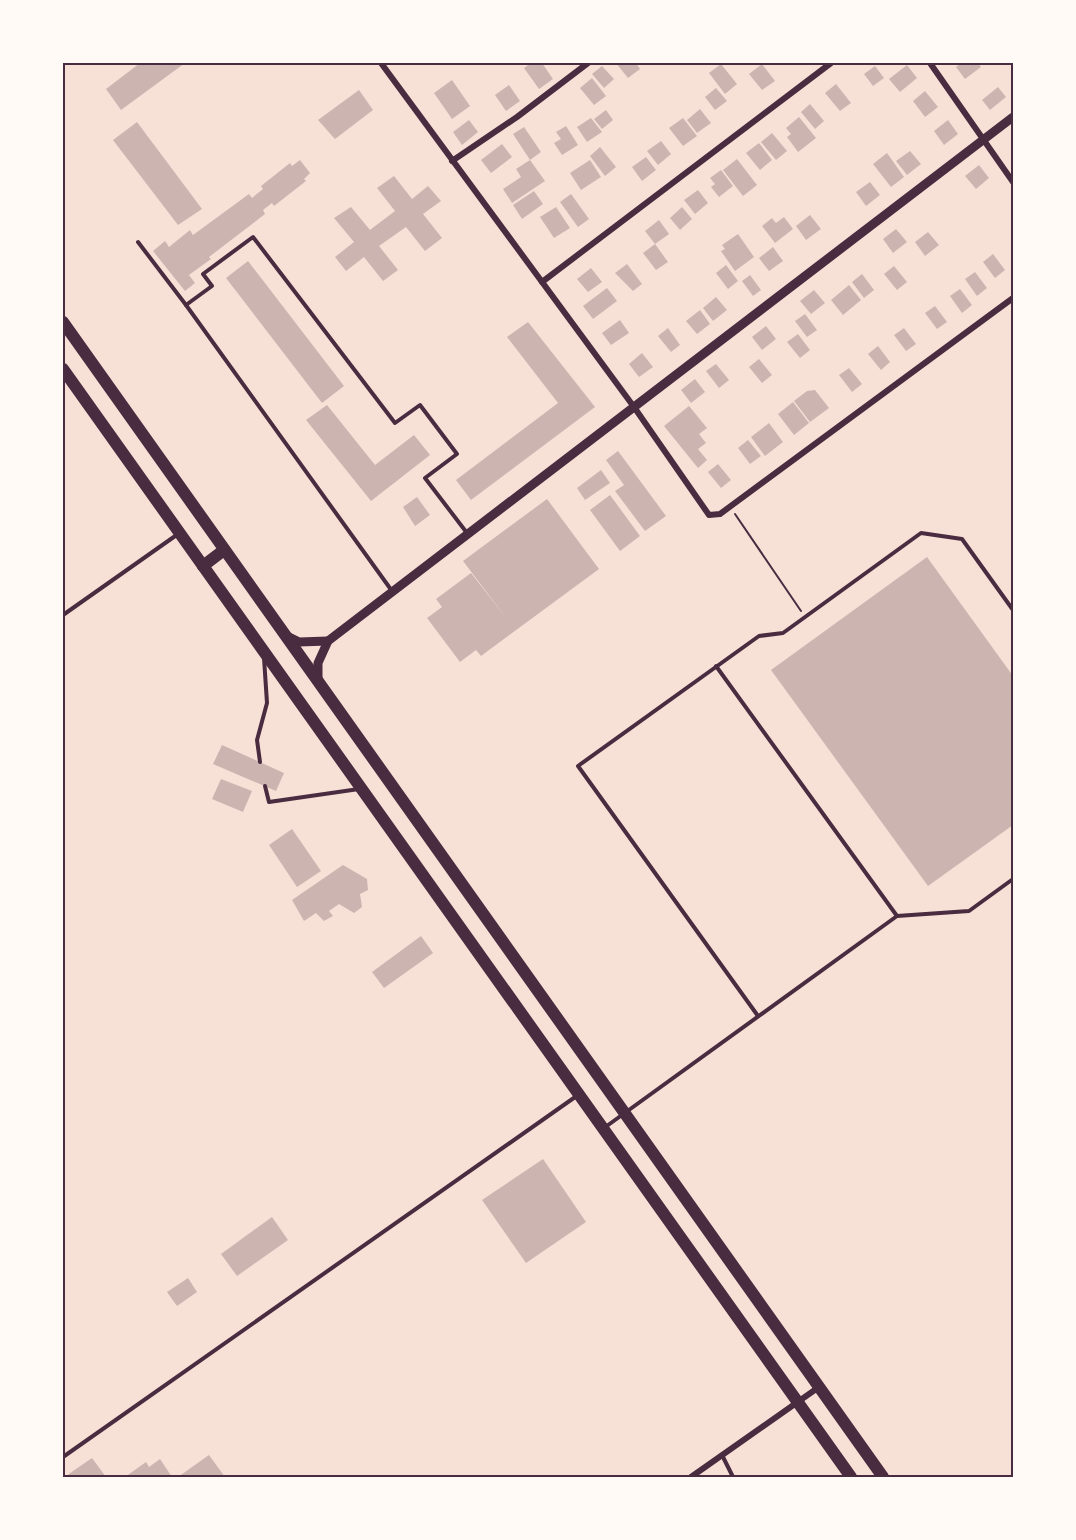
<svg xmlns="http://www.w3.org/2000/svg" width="1076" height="1540" font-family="Rubik,sans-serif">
	<rect width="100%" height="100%" fill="#f7e1d7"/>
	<!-- building -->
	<g fill="#ccb4b1">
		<path d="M140,63H185L121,110L106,89Z"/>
		<path d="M531,63H542L553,79L539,89L524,68Z"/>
		<path d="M616,63H636L640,69L628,78Z"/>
		<path d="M961,63H978L981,67L965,79L956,67Z"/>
		<path d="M721,64L737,84L725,94L709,73Z"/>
		<path d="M762,64L775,81L762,90L749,74Z"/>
		<path d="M907,65L917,78L900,92L889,79Z"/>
		<path d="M602,66L614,79L604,88L592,74Z"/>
		<path d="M875,66L884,78L873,86L864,74Z"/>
		<path d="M592,78L606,96L594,105L580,88Z"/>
		<path d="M452,80L470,106L452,119L434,93Z"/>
		<path d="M836,84L851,103L840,111L825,93Z"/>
		<path d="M509,85L520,101L506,111L495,95Z"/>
		<path d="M998,87L1006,97L990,110L982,100Z"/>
		<path d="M716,88L727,101L715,110L705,97Z"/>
		<path d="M359,90L373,110L335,139L318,120Z"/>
		<path d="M925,91L938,107L925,117L913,101Z"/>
		<path d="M810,104L824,121L815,129L801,112Z"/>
		<path d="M700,109L711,123L697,133L687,120Z"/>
		<path d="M606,110L613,120L602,129L594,119Z"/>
		<path d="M799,117L816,138L798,152L787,137L791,134L786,128Z"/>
		<path d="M591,118L602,132L587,142L577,127Z"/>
		<path d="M683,118L697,136L683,146L669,128Z"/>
		<path d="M469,120L478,132L462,145L453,132Z"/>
		<path d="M948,120L958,134L944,145L934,131Z"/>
		<path d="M137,122L202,209L178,225L113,140Z"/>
		<path d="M566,126L578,145L562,155L554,143L561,139L556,132Z"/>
		<path d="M524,127L541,152L530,160L513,134Z"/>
		<path d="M772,133L787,151L776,160L761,142Z"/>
		<path d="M661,141L671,154L658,165L647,151Z"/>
		<path d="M759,143L772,160L760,170L746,153Z"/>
		<path d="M502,144L512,157L491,173L481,160Z"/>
		<path d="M600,147L616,167L605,176L590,156Z"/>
		<path d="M910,151L921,164L907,175L896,161Z"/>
		<path d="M887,153L904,177L891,187L873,164Z"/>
		<path d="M646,157L656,170L642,181L632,167Z"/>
		<path d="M737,159L757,185L743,196L723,170Z"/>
		<path d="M300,160L310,173L304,179L306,181L274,206L272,203L263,210L265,214L209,257L211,259L189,275L195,283L185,291L153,251L165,241L169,247L190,230L193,235L249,194L252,198L263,189L261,186L290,163L292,166Z"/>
		<path d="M530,160L545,181L512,203L503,189L521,177L516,169Z"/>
		<path d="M590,160L601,177L581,190L570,173Z"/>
		<path d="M979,165L989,178L976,189L965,176Z"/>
		<path d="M721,170L733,186L719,197L711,187L715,184L710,178Z"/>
		<path d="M394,176L412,199L428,186L441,201L423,214L442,238L425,251L406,227L379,246L398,270L383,281L364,257L346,271L335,257L354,242L334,218L351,207L370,230L395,211L377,188Z"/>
		<path d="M870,182L880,195L866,206L856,192Z"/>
		<path d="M698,190L708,203L695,214L684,200Z"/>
		<path d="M534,191L543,204L522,219L513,205Z"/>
		<path d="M571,194L589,219L578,227L560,202Z"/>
		<path d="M556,207L570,228L554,238L540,217Z"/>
		<path d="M682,207L692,219L680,230L670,218Z"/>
		<path d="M810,215L821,229L806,240L796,226Z"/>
		<path d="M784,217L793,229L775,243L762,226L772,218L776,223Z"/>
		<path d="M659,220L669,234L655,244L645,231Z"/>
		<path d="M896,229L907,242L893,253L883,239Z"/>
		<path d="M928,232L939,245L925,256L915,242Z"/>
		<path d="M738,234L754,257L735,271L721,251L725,249L722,245Z"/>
		<path d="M655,244L668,262L656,270L643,253Z"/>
		<path d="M773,247L783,261L769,271L759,258Z"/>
		<path d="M993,254L1005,270L995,278L983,262Z"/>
		<path d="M248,261L344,386L322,403L226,278Z"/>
		<path d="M627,264L642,284L633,291L615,273Z"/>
		<path d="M726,265L738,281L728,289L716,273Z"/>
		<path d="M894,266L907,282L897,290L884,274Z"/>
		<path d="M591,268L602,282L588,292L577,279Z"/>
		<path d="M975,272L987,288L977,296L965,279Z"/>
		<path d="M862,274L874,290L864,298L852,282Z"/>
		<path d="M750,275L761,290L753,296L742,281Z"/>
		<path d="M849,285L861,300L843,315L831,300Z"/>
		<path d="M607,288L617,301L593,319L583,306Z"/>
		<path d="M960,289L972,305L962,313L950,296Z"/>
		<path d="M814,290L825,303L811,314L800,301Z"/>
		<path d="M716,297L727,310L713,321L703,308Z"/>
		<path d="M935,306L947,322L937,329L925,313Z"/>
		<path d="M700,310L710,324L697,334L686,321Z"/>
		<path d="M805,314L817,330L807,337L795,321Z"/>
		<path d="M620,320L629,333L611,345L602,333Z"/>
		<path d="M528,322L595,407L471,500L456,480L558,403L507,337Z"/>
		<path d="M766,326L776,339L762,350L752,337Z"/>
		<path d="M668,328L680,345L671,352L658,336Z"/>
		<path d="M904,328L916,344L906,351L894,335Z"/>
		<path d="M798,334L810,350L800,358L787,342Z"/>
		<path d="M878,346L890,362L881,370L868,354Z"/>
		<path d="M642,353L653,367L639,377L629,364Z"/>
		<path d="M759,359L772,375L762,383L749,367Z"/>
		<path d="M716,364L729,380L719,388L706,371Z"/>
		<path d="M849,368L862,384L852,392L839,375Z"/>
		<path d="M695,379L705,392L691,403L681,390Z"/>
		<path d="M815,390L829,408L810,422L794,401L807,391Z"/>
		<path d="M793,402L809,423L794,435L778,414Z"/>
		<path d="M327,405L375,465L414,435L430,455L371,501L306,420Z"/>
		<path d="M689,406L707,428L699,434L706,443L698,449L707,460L698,468L664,426Z"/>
		<path d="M769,423L783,442L765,456L751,437Z"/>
		<path d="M748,440L761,456L750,464L738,448Z"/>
		<path d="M618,451L666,516L645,531L615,491L624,485L606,460Z"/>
		<path d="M718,464L731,480L721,488L708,472Z"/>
		<path d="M601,470L610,483L585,500L577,488Z"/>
		<path d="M610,495L640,536L620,551L590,510Z"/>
		<path d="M417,497L430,515L415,526L403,507Z"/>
		<path d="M547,499L599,569L481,656L476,650L460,662L427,618L442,607L436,599L471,573L507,619L463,561Z"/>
		<path d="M927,557L1013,676V825L928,886L771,670Z"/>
		<path d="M222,745L284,773L276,791L213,764Z"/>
		<path d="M221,779L252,791L243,812L212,799Z"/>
		<path d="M292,829L321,871L297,887L269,845Z"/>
		<path d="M343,865L367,879L368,890L360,894L362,907L354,913L339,904L329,911L333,916L324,921L316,913L304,921L292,900Z"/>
		<path d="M421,936L433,953L384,988L372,972Z"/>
		<path d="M543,1159L586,1222L526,1263L482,1200Z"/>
		<path d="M272,1217L288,1240L237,1276L221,1254Z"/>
		<path d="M188,1278L197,1292L177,1306L167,1292Z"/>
		<path d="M209,1455L225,1477H178Z"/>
		<path d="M92,1458L106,1477H65L73,1471Z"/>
		<path d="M160,1459L172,1477H125L146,1462L149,1467Z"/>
	</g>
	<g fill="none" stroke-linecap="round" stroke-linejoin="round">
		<!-- path -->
		<path stroke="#4a2c40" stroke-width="2" d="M735,514L801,611"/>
		<!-- service -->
		<g stroke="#4a2c40" stroke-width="4">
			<path d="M138,242L186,305L392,591"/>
			<path d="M186,305L212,286L203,274L253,237L395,423L420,405L457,454L425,478L467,533"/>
			<path d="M63,615L178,534"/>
			<path d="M716,666L897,916"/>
			<path d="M260,762L257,740L267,703L264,658"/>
			<path d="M265,786L269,802L359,789"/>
			<path d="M758,1016L578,766L759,636L783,633L921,533L962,539L1013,610"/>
			<path d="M604,1128L897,916L969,911L1013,879"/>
			<path d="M722,1455L733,1477"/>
			<path d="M63,1457L578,1095"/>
		</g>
		<!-- minor -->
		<g stroke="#4a2c40" stroke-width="6">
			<path d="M381,63L634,407L709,515L720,514L1013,298"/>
			<path d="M930,63L1013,182"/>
			<path d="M452,161L517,117L588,63"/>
			<path d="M542,282L831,63"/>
			<path d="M691,1477L819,1387"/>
		</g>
		<!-- tertiary -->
		<g stroke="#4a2c40" stroke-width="9">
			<path d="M287,636L299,642L328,641"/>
			<path d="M318,682V663L328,641L1013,117"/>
		</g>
		<!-- primary -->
		<g stroke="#4a2c40" stroke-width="12">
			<path d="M63,322L883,1477"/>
			<path d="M63,369L851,1477"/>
			<path d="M203,566L224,550"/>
		</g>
	</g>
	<!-- border -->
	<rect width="1076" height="1540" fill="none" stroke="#fffaf5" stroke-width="129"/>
	<rect x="64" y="64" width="948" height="1412" fill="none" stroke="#4a2c40" stroke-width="2"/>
</svg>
